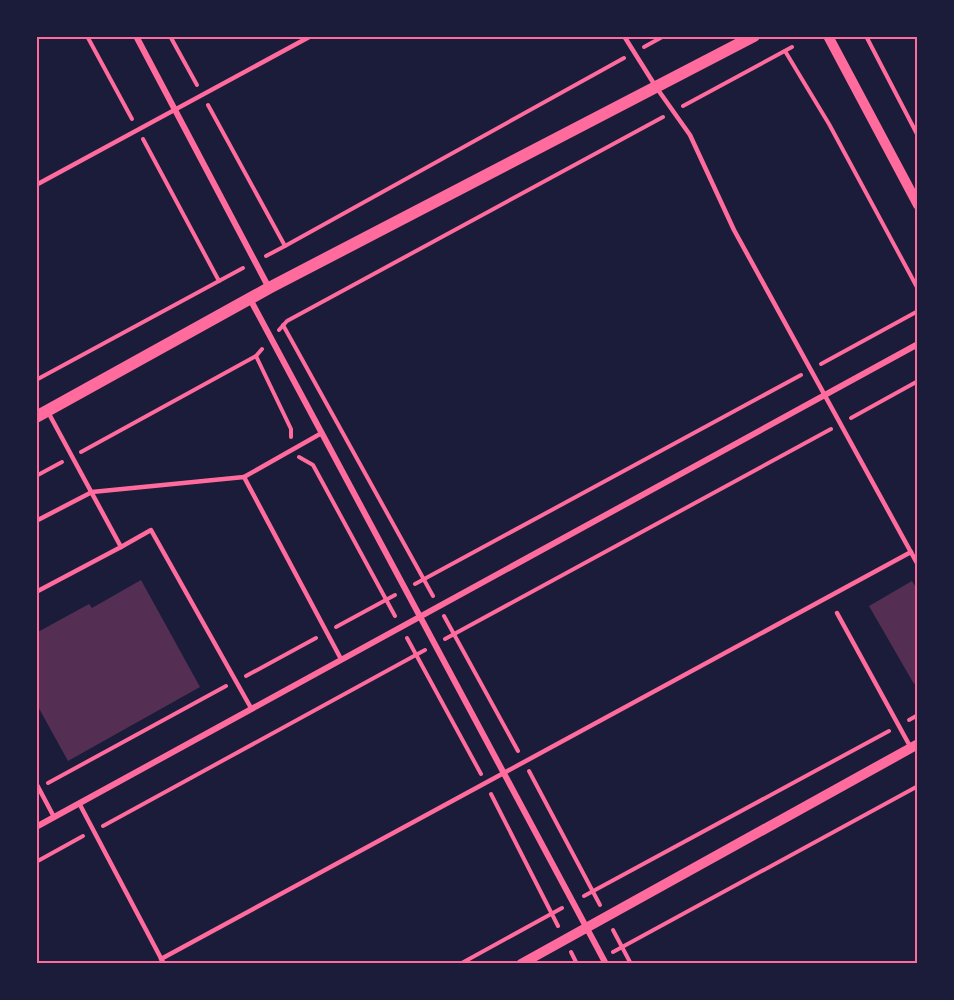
<svg xmlns="http://www.w3.org/2000/svg" width="954" height="1000" font-family="Ubuntu,sans-serif">
	<rect width="100%" height="100%" fill="#1b1b3a"/>
	<!-- building -->
	<g fill="#542f53">
		<path d="M141,580L200,687L68,761L36,703V633L89,604L92,608Z"/>
		<path d="M912,581L918,591V681L914,684L869,606Z"/>
	</g>
	<g fill="none" stroke-linecap="round" stroke-linejoin="round">
		<!-- path -->
		<g stroke="#ff6b9d" stroke-width="4">
			<path d="M87,36L132,119"/>
			<path d="M170,36L197,85"/>
			<path d="M866,36L918,136"/>
			<path d="M644,47L664,36"/>
			<path d="M785,51L829,124L918,289"/>
			<path d="M208,105L285,246L266,256"/>
			<path d="M683,106L792,47"/>
			<path d="M143,139L219,281"/>
			<path d="M285,246L624,58"/>
			<path d="M283,325L433,596"/>
			<path d="M279,330L287,321L663,117"/>
			<path d="M256,356L291,429V437"/>
			<path d="M821,364L918,311"/>
			<path d="M36,380L243,268"/>
			<path d="M851,418L918,381"/>
			<path d="M81,452L256,356L262,349"/>
			<path d="M299,457L313,465L395,616"/>
			<path d="M36,476L62,462"/>
			<path d="M415,584L801,375"/>
			<path d="M444,616L518,751"/>
			<path d="M336,627L395,595"/>
			<path d="M407,638L481,774"/>
			<path d="M445,639L831,429"/>
			<path d="M246,676L316,638"/>
			<path d="M909,720L918,715"/>
			<path d="M529,771L600,905"/>
			<path d="M48,783L226,686"/>
			<path d="M491,794L558,926"/>
			<path d="M103,826L425,650"/>
			<path d="M36,862L83,836"/>
			<path d="M584,896L889,731"/>
			<path d="M613,930L631,964"/>
			<path d="M571,952L577,964"/>
			<path d="M613,952L918,786"/>
			<path d="M460,964L562,908"/>
		</g>
		<!-- service -->
		<g stroke="#ff6b9d" stroke-width="4.5">
			<path d="M624,36L656,87L690,135L734,230L918,565"/>
			<path d="M36,185L311,36"/>
			<path d="M320,434L244,477L341,659"/>
			<path d="M36,521L92,492L244,477"/>
			<path d="M121,547L151,530L251,708"/>
			<path d="M36,592L121,547L48,412"/>
			<path d="M837,613L911,748"/>
			<path d="M36,783L54,817"/>
			<path d="M79,803L164,964"/>
			<path d="M161,959L911,552"/>
		</g>
		<!-- minor -->
		<g stroke="#ff6b9d" stroke-width="6">
			<path d="M136,36L269,288"/>
			<path d="M250,299L606,964"/>
			<path d="M36,827L918,344"/>
		</g>
		<!-- tertiary -->
		<g stroke="#ff6b9d" stroke-width="10">
			<path d="M828,36L918,205"/>
			<path d="M521,964L918,744"/>
		</g>
		<!-- secondary -->
		<path stroke="#ff6b9d" stroke-width="12" d="M36,417L269,288L754,36"/>
	</g>
	<!-- border -->
	<rect width="954" height="1000" fill="none" stroke="#1b1b3a" stroke-width="75"/>
	<rect x="38" y="38" width="878" height="924" fill="none" stroke="#ff6b9d" stroke-width="2"/>
</svg>
